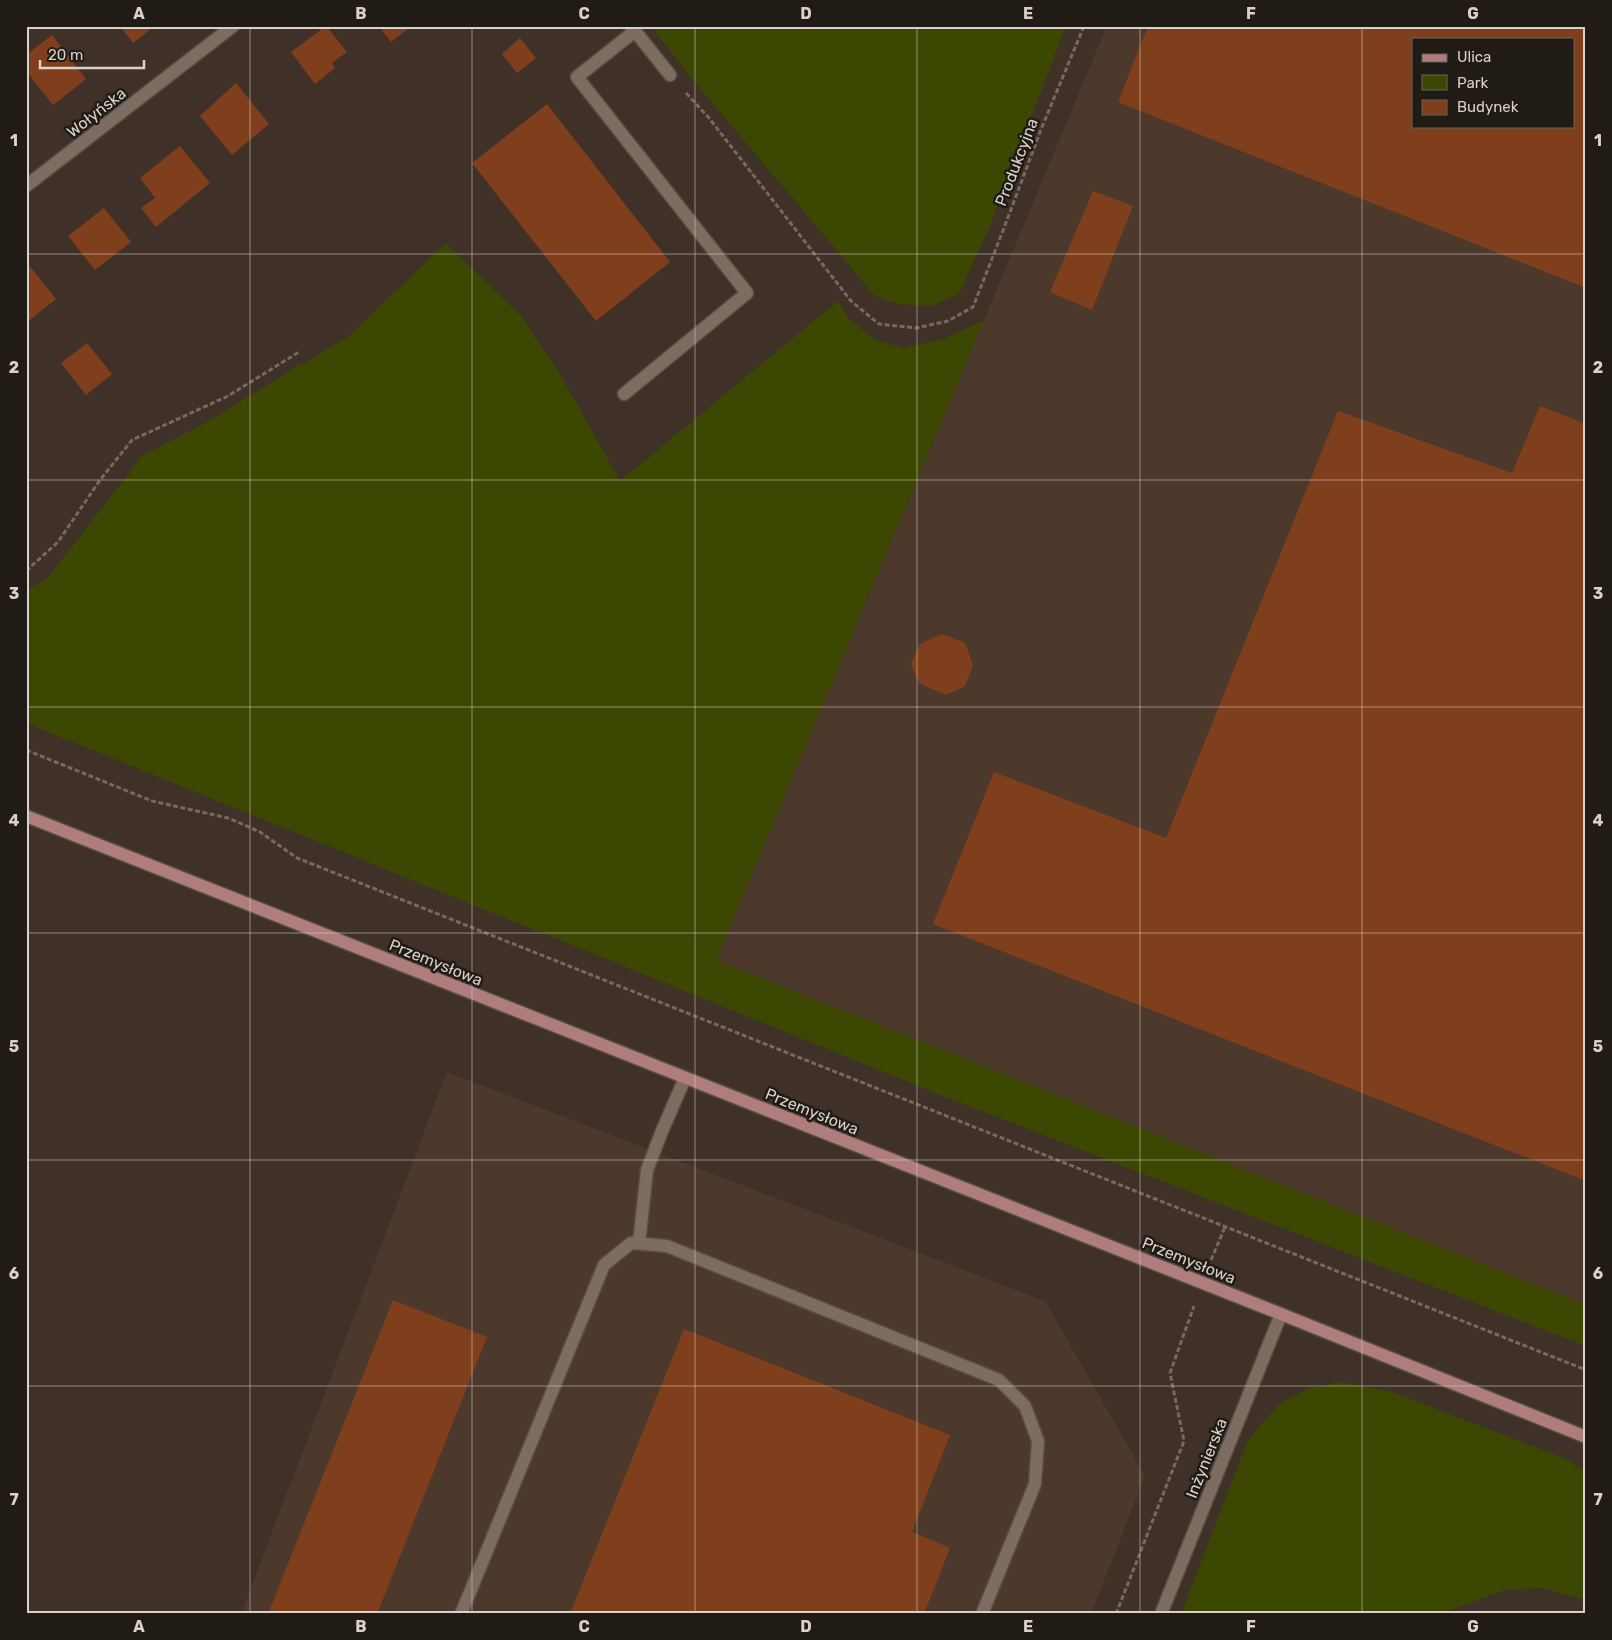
<svg xmlns="http://www.w3.org/2000/svg" width="1612" height="1640" font-family="Rubik,sans-serif">
	<rect width="100%" height="100%" fill="#3f3128"/>
	<!-- built -->
	<g fill="#4d392b" fill-rule="evenodd">
		<path d="M1107,26H1586V1305L716,960ZM1413,39H1573V126H1413Z"/>
		<path d="M447,1072L1045,1301L1145,1476L1091,1614H241Z"/>
	</g>
	<!-- green -->
	<g fill="#3c4802">
		<path d="M651,26H1066L989,228L959,294L931,306L897,304L875,296L688,74Z"/>
		<path d="M446,243L521,316L557,369L620,481L838,301L848,318L875,340L904,348L944,339L984,320L716,960L1586,1305V1346L938,1094L26,723V590L48,578L142,456L209,421L290,371L299,364L301,365L349,336Z"/>
		<path d="M1341,1382L1392,1392L1564,1458L1586,1472V1600L1542,1588L1505,1590L1440,1614H1181L1248,1440L1279,1404L1310,1388Z"/>
	</g>
	<!-- building -->
	<g fill="#803f1c" fill-rule="evenodd">
		<path d="M120,26H155L133,43Z"/>
		<path d="M326,26L347,52L332,63L335,68L315,84L291,52Z"/>
		<path d="M379,26H407L409,28L391,42Z"/>
		<path d="M1148,26H1586V288L1118,102ZM1413,39H1573V126H1413Z"/>
		<path d="M52,35L86,79L53,105L26,71V55Z"/>
		<path d="M520,38L536,58L517,73L502,54Z"/>
		<path d="M236,83L269,124L232,155L200,116Z"/>
		<path d="M547,104L670,262L596,321L472,163Z"/>
		<path d="M180,146L210,183L156,227L141,208L155,198L140,178Z"/>
		<path d="M1093,191L1133,206L1092,310L1050,292Z"/>
		<path d="M104,208L131,242L95,270L68,236Z"/>
		<path d="M29,265L56,299L26,323V268Z"/>
		<path d="M87,343L112,374L86,395L61,363Z"/>
		<path d="M1540,406L1586,424V1181L933,924L994,772L1166,838L1338,411L1512,473Z"/>
		<path d="M942,634L965,643L973,665L965,686L946,695L919,683L911,664L920,644Z"/>
		<path d="M393,1300L487,1337L377,1614H268Z"/>
		<path d="M684,1329L950,1435L912,1532L950,1548L924,1614H570Z"/>
	</g>
	<g fill="none" stroke-linecap="round" stroke-linejoin="round">
		<defs>
			<g id="minor">
				<path d="M631,26L670,75"/>
				<path d="M26,186L233,26"/>
				<path d="M624,394L747,293L577,77L635,31"/>
				<path d="M639,1243L647,1170L662,1131L685,1078"/>
				<path d="M461,1614L604,1265L631,1243L667,1246L999,1380L1025,1406L1038,1441L1035,1484L982,1614"/>
				<path d="M1161,1614L1281,1314"/>
			</g>
			<path id="major" d="M26,816L1281,1314L1586,1437"/>
		</defs>
		<!-- minor casing -->
		<use href="#minor" stroke="#574d44" stroke-width="15"/>
		<!-- major casing -->
		<use href="#major" stroke="#574d44" stroke-width="15"/>
		<!-- path -->
		<g stroke="#756a61" stroke-width="3" stroke-dasharray="5 2.5" stroke-linecap="butt">
			<path d="M686,93L709,118L851,301L879,324L916,328L948,321L973,307L1004,228L1042,127L1084,26"/>
			<path d="M26,571L58,542L100,480L132,440L228,396L299,352"/>
			<path d="M26,750L152,801L228,818L260,832L297,858L1586,1370"/>
			<path d="M1211,1260L1225,1227"/>
			<path d="M1116,1614L1184,1441L1170,1373L1194,1306"/>
		</g>
		<!-- minor -->
		<use href="#minor" stroke="#7c6c61" stroke-width="12"/>
		<!-- major -->
		<use href="#major" stroke="#b07d7f" stroke-width="12"/>
	</g>
	<!-- grid -->
	<path fill="none" stroke="#d9d1ca" stroke-width="1" stroke-opacity="0.55" d="M250,26V1614M472,26V1614M695,26V1614M917,26V1614M1140,26V1614M1362,26V1614M26,254H1586M26,480H1586M26,707H1586M26,933H1586M26,1160H1586M26,1386H1586"/>
	<g text-anchor="middle" stroke-width="5" stroke-linejoin="round" paint-order="stroke">
		<!-- street labels -->
		<g font-size="16" fill="#d9d1ca" stroke="#211b16">
			<text transform="translate(96 112) rotate(-38)" y="6">Wołyńska</text>
			<text transform="translate(1016 162) rotate(-69)" y="6">Produkcyjna</text>
			<text transform="translate(436 962) rotate(22)" y="6">Przemysłowa</text>
			<text transform="translate(812 1111) rotate(22)" y="6">Przemysłowa</text>
			<text transform="translate(1189 1260) rotate(22)" y="6">Przemysłowa</text>
			<text transform="translate(1206 1458) rotate(-68)" y="6">Inżynierska</text>
		</g>
	</g>
	<!-- border -->
	<rect width="1612" height="1640" fill="none" stroke="#211b16" stroke-width="55"/>
	<!-- legend -->
	<rect x="1412" y="38" width="162" height="90" fill="#211b16" stroke="#6b645e"/>
	<rect x="1422" y="54" width="25" height="8" fill="#b07d7f" stroke="#6b645e"/>
	<text x="1457" y="62" font-size="15" fill="#d9d1ca">Ulica</text>
	<rect x="1422" y="75" width="25" height="15" fill="#3c4802" stroke="#6b645e"/>
	<text x="1457" y="88" font-size="15" fill="#d9d1ca">Park</text>
	<rect x="1422" y="100" width="25" height="15" fill="#803f1c" stroke="#6b645e"/>
	<text x="1457" y="112" font-size="15" fill="#d9d1ca">Budynek</text>
	<!-- scale -->
	<path d="M40 60v8h104v-8" fill="none" stroke="#d9d1ca" stroke-width="2.5"/>
	<text x="48" y="60" font-size="15" fill="#d9d1ca" stroke="#211b16" stroke-width="4" paint-order="stroke">20 m</text>
	<rect x="28" y="28" width="1556" height="1584" fill="none" stroke="#d9d1ca" stroke-width="2"/>
	<g font-size="16" text-anchor="middle" font-weight="bold" fill="#d9d1ca">
		<text x="139" y="19">A</text>
		<text x="361" y="19">B</text>
		<text x="584" y="19">C</text>
		<text x="806" y="19">D</text>
		<text x="1028" y="19">E</text>
		<text x="1251" y="19">F</text>
		<text x="1473" y="19">G</text>
		<text x="14" y="146">1</text>
		<text x="1598" y="146">1</text>
		<text x="14" y="373">2</text>
		<text x="1598" y="373">2</text>
		<text x="14" y="599">3</text>
		<text x="1598" y="599">3</text>
		<text x="14" y="826">4</text>
		<text x="1598" y="826">4</text>
		<text x="14" y="1052">5</text>
		<text x="1598" y="1052">5</text>
		<text x="14" y="1279">6</text>
		<text x="1598" y="1279">6</text>
		<text x="14" y="1505">7</text>
		<text x="1598" y="1505">7</text>
		<text x="139" y="1632">A</text>
		<text x="361" y="1632">B</text>
		<text x="584" y="1632">C</text>
		<text x="806" y="1632">D</text>
		<text x="1028" y="1632">E</text>
		<text x="1251" y="1632">F</text>
		<text x="1473" y="1632">G</text>
	</g>
</svg>
